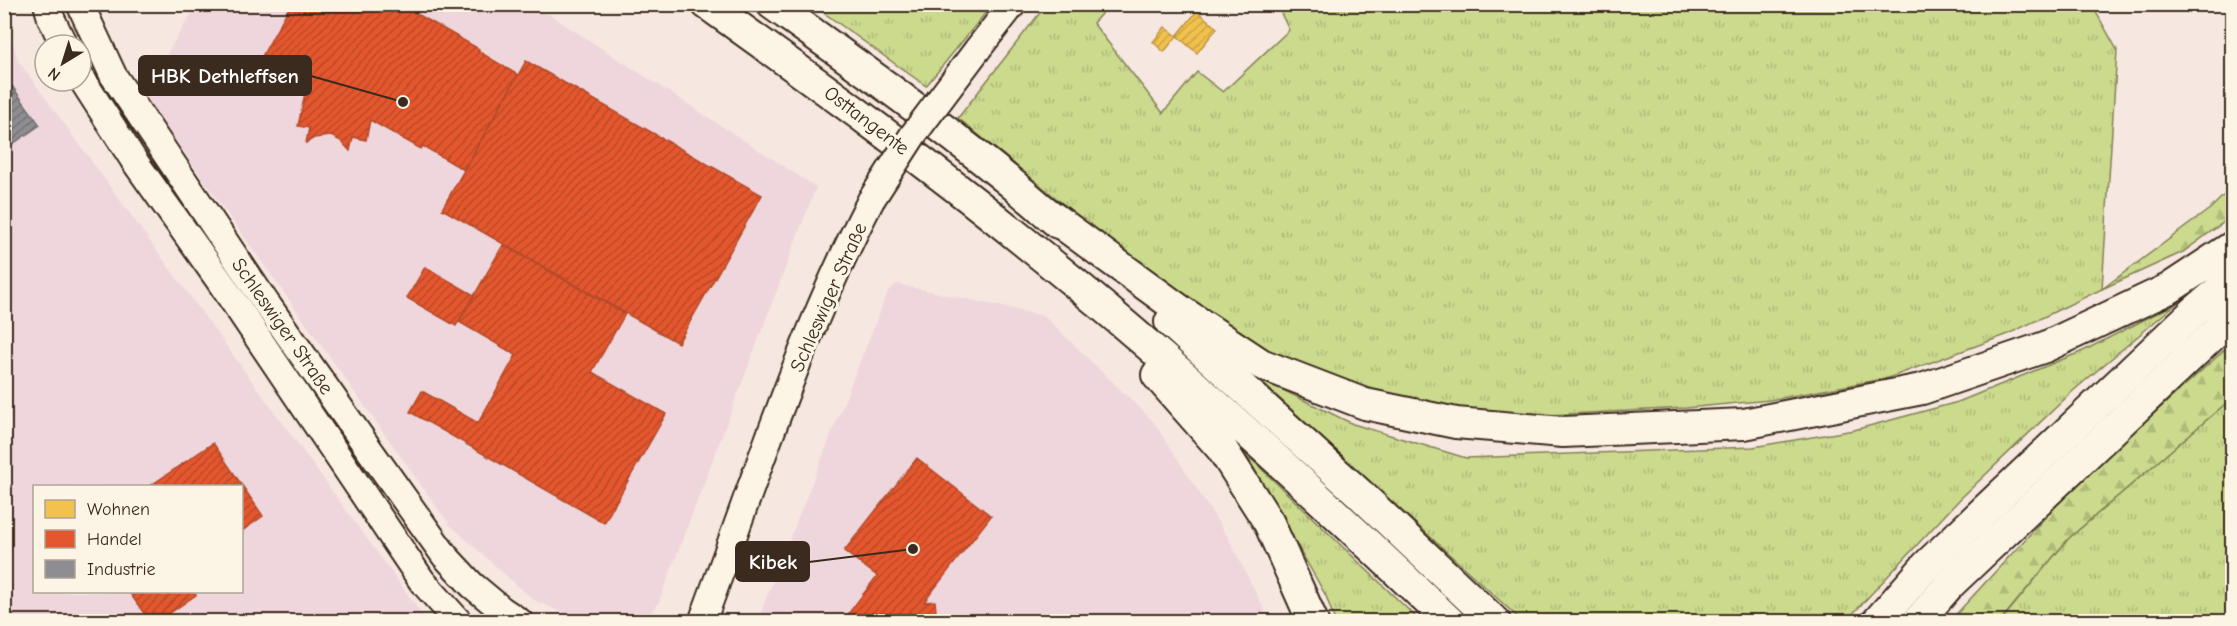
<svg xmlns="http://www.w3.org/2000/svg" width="2237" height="626" font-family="'Comic Neue',sans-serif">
	<defs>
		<pattern id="grass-tufts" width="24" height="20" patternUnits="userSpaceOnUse" patternTransform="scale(1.5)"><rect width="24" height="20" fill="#cbda8d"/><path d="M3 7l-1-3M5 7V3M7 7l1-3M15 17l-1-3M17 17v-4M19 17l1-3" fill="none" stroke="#afbb79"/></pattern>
		<pattern id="forest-firs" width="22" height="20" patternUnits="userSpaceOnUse" patternTransform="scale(1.5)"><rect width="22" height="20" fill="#cbda8d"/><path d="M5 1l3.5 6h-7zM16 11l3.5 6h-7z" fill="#afbb79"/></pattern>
		<pattern id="homes-hatch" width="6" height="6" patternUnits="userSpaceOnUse" patternTransform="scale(1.5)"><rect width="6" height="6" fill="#f2c14e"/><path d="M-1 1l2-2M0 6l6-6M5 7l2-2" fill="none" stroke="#d0a644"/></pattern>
		<pattern id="shops-hatch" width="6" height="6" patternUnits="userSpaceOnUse" patternTransform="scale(1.5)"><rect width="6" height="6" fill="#e4572e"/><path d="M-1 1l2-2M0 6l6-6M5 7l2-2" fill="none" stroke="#ba4827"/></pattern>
		<pattern id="industry-hatch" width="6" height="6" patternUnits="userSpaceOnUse" patternTransform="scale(1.5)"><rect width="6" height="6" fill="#8d8d92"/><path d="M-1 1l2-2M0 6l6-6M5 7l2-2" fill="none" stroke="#747377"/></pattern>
	</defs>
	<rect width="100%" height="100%" fill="#f6e7e1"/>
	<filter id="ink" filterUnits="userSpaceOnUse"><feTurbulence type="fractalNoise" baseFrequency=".0167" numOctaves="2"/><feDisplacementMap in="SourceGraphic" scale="12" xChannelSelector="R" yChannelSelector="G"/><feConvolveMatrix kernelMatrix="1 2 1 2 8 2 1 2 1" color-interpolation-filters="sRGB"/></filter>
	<g filter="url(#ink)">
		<!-- built -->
		<g fill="#efd6dc" fill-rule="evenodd">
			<path d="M197,5H525L547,13L816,187L659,602L644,621H581L532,599L449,524L142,94Z"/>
			<path d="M4,6L17,59L427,621H5ZM34,486H242V592H34Z"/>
			<path d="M897,284L1044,316L1153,421L1229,539L1270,621L757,622L888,291Z"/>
		</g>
		<!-- grass -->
		<g fill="url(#grass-tufts)" stroke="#838256" stroke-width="1.5">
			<path d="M813,5H992L926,86Z"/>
			<path d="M1046,5H1109L1093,23L1163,113L1197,72L1223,92L1289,30L1277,5H2092L2117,50L2102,289L2006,335L1888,378L1770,400L1686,408L1548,415L1430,406L1330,379L1266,352L1175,295L958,118Z"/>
			<path d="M2177,303L2073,391L1959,500L1846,621H1522L1256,377L1353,424L1466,458L1753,447L1854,430L1958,402L2083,351Z"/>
			<path d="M2232,398V621L2000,622L2068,539Z"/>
			<path d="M1246,454L1420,621H1335L1326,596Z"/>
		</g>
		<!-- forest -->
		<g fill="url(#forest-firs)" stroke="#838256" stroke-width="1.5">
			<path d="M2232,187V216L2183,252L2102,289L2211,208Z"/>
			<path d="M2232,343V398L2068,539L2000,621L1949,622L2076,484Z"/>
		</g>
		<!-- homes -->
		<g fill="url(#homes-hatch)" stroke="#bb9440" stroke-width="1.5">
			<path d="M1197,11L1217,28L1197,53L1177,36Z"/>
			<path d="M1165,27L1177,36L1164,52L1153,42Z"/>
		</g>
		<!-- shops -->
		<g fill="url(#shops-hatch)" stroke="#b14a29" stroke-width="1.5">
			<path d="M291,4H400L479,49L478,51L518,75L464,170L423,146L421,149L370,120L366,140L353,137L350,151L341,141L331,136L314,138L306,143L309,128L298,126L307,84L261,58Z"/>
			<path d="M526,61L762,195L678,343L442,209Z"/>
			<path d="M503,245L625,314L592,372L666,414L604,523L410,412L422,391L478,423L516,355L459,322Z"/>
			<path d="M425,267L474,295L456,326L407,298Z"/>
			<path d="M213,443L263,516L242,531V486H150Z"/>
			<path d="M917,458L991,516L924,602L935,601L937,622H842L877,576L844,551Z"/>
			<path d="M129,592H193L196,595L157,622H150Z"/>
		</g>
		<!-- industry -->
		<path fill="url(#industry-hatch)" stroke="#746f6f" stroke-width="1.5" d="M4,75L40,125L4,150Z"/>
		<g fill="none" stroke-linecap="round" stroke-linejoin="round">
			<defs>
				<g id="major">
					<path d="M47,4L51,18L64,45"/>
					<path d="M80,4L113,75L266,303L373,455L445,556L472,585L502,610L520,622"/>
					<path d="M977,50L1013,4"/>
					<path d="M81,78L133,159L219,280L422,581L459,622"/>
					<path d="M702,622C755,480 801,334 871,200"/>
				</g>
				<g id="highway">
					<path d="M707,4C814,81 920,157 1022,240C1171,359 1312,490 1450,622"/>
					<path d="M772,4C870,74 968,143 1058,223"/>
					<path d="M1043,210L1184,313L1261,364L1365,404L1456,423L1563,432L1744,424L1922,389L2045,347L2170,288L2232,247"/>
					<path d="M1170,322L1360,494L1495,622"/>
					<path d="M1157,375L1222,449L1269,523L1313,622"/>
					<path d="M1877,622L1927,565L2195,311L2232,280"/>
					<path d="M1917,622L1950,584L2232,317"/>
				</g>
			</defs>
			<!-- major casing -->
			<use href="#major" stroke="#3b2a1e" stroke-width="30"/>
			<!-- highway casing -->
			<use href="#highway" stroke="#3b2a1e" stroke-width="34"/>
			<!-- major -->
			<use href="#major" stroke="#fcf5e5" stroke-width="26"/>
			<!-- highway -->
			<use href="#highway" stroke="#fcf5e5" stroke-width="30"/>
			<defs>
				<path id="major-bridge" d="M871,200L913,135L977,50"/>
			</defs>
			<!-- major-bridge casing -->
			<use href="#major-bridge" stroke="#3b2a1e" stroke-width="30" stroke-linecap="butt"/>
			<!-- major-bridge -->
			<use href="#major-bridge" stroke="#fcf5e5" stroke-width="26"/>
		</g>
	</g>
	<g text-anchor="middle" stroke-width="6" stroke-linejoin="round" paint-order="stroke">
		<!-- street labels -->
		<g font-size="20" fill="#3b2a1e" stroke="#fcf5e5">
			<text transform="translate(867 120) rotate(37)" y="7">Osttangente</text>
			<text transform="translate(828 297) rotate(-66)" y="7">Schleswiger Straße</text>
			<text transform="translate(283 326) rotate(55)" y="7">Schleswiger Straße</text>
		</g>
	</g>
	<!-- callouts -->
	<path fill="none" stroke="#3b2a1e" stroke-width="2" d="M403 102L311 76M913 549L809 562"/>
	<g fill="#3b2a1e" stroke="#fcf5e5" stroke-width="2">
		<circle cx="403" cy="102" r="6"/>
		<circle cx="913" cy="549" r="6"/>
	</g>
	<g fill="#3b2a1e" stroke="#3b2a1e" stroke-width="2">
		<rect x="139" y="56" width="172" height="39" rx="6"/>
		<rect x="736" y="542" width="73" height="39" rx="6"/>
	</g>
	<g font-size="21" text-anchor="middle" font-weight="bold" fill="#fff">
		<text x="225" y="83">HBK Dethleffsen</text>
		<text x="773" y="569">Kibek</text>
	</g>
	<!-- margin -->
	<rect width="2237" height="626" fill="none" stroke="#fcf5e5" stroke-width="24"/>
	<rect x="12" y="12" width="2213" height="602" fill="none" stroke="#3b2a1e" stroke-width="2" filter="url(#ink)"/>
	<!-- legend -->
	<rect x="33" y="485" width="210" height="108" fill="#fcf5e5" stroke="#afa495" stroke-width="1.5"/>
	<rect x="45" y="500" width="30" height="18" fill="#f2c14e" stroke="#afa495" stroke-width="1.5"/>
	<text x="87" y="515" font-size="18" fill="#3b2a1e">Wohnen</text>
	<rect x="45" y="530" width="30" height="18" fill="#e4572e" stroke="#afa495" stroke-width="1.5"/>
	<text x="87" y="545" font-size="18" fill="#3b2a1e">Handel</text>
	<rect x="45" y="560" width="30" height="18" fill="#8d8d92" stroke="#afa495" stroke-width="1.5"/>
	<text x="87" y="575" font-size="18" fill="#3b2a1e">Industrie</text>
	<!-- north arrow -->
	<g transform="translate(63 63) rotate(218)"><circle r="28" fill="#fcf5e5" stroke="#afa495" stroke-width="1.5"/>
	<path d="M0-4.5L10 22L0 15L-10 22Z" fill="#3b2a1e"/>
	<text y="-9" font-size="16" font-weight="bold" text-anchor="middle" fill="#3b2a1e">N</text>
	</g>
</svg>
